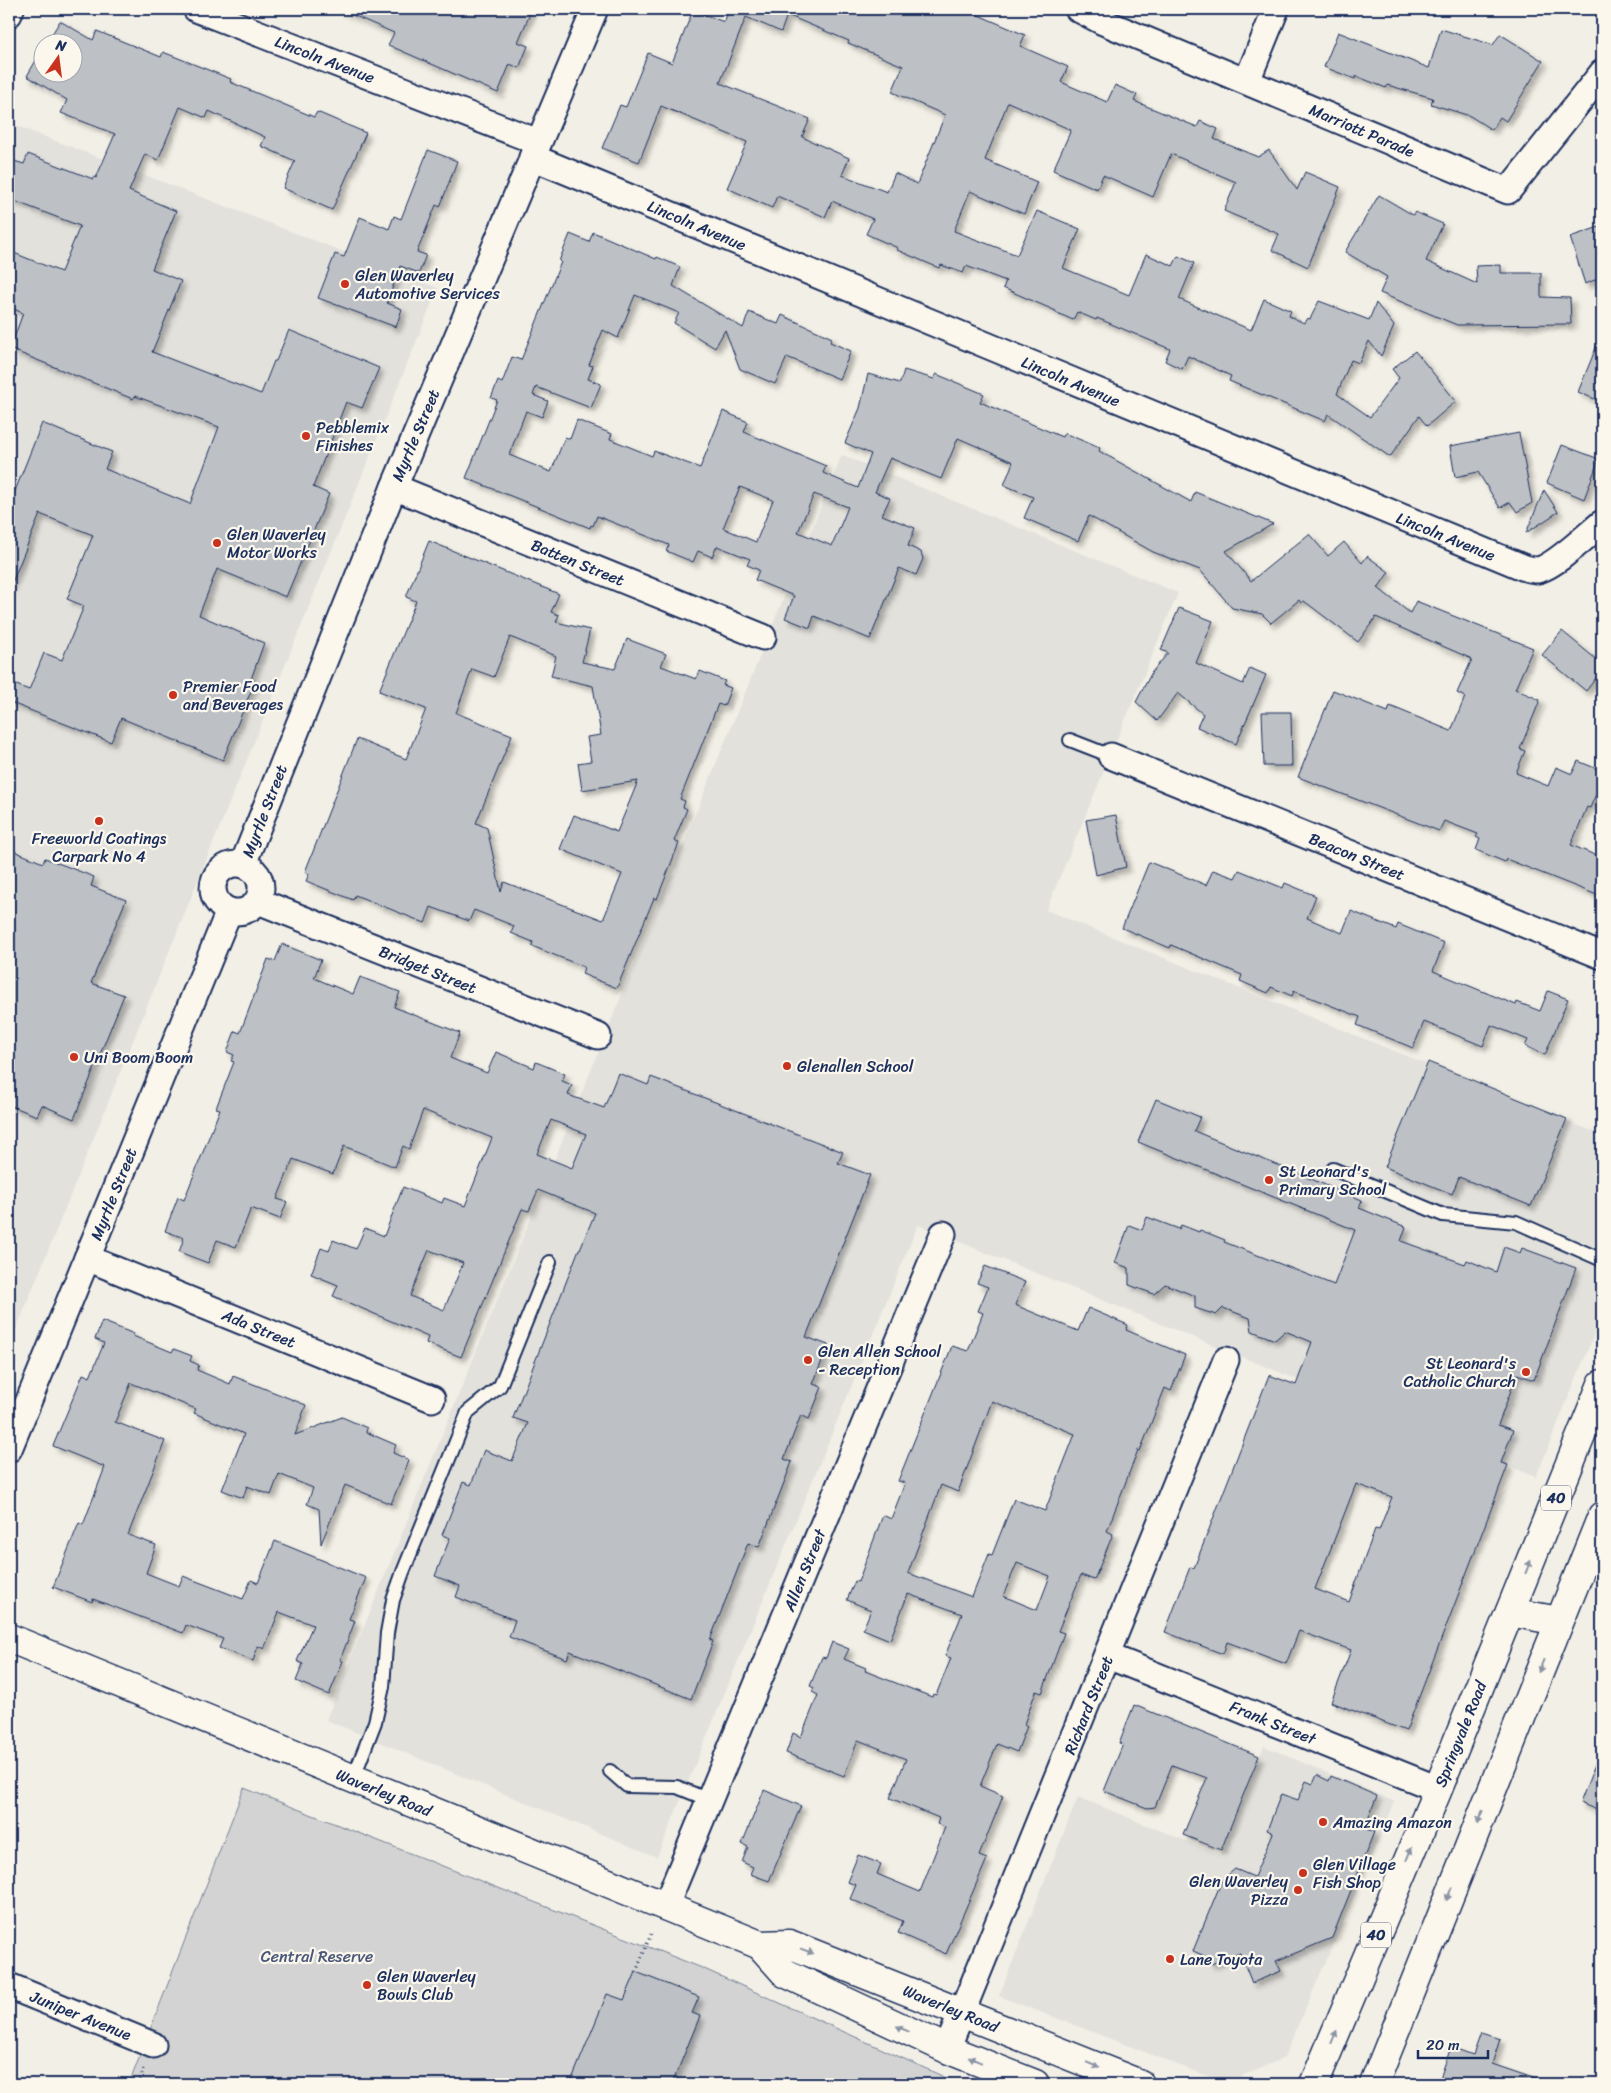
<svg xmlns="http://www.w3.org/2000/svg" width="1611" height="2093" font-family="Sriracha,sans-serif">
	<defs>
		<filter id="shadow"><feDropShadow dx="4.5" dy="4.5" stdDeviation="2.5" flood-color="#0004"/></filter>
	</defs>
	<rect width="100%" height="100%" fill="#f2efe6"/>
	<filter id="ink" filterUnits="userSpaceOnUse"><feTurbulence type="fractalNoise" baseFrequency=".02" numOctaves="2"/><feDisplacementMap in="SourceGraphic" scale="10" xChannelSelector="R" yChannelSelector="G"/><feConvolveMatrix kernelMatrix="1 2 1 2 8 2 1 2 1" color-interpolation-filters="sRGB"/></filter>
	<g filter="url(#ink)">
		<!-- built -->
		<g fill="#e2e1dc">
			<path d="M9,123L438,288L9,1347Z"/>
			<path d="M842,455L1178,593L1046,910L1602,1135V1315L1536,1477L918,1225L657,1857L326,1720Z"/>
			<path d="M1264,1746L1395,1802L1284,2058L1225,2083L999,1996L1078,1797L1220,1855Z"/>
		</g>
		<!-- green -->
		<path fill="#d2d3d2" stroke="#768198" d="M244,1788L702,1968L960,2084H129Z"/>
		<!-- building -->
		<g fill="#bdc0c4" stroke="#1b2f5e" fill-rule="evenodd" filter="url(#shadow)">
			<path d="M339,9H532L518,42L528,46L519,68L510,64L498,93L388,45L394,33Z"/>
			<path d="M726,9H978L976,14L1025,35L1020,46L1068,67L1061,82L1107,102L1115,85L1137,95L1134,101L1197,127L1200,121L1218,129L1214,139L1258,157L1269,150L1297,190L1305,172L1340,187L1308,267L1272,250L1279,234L1224,211L1236,182L1171,154L1153,197L1103,175L1097,189L1053,170L1071,130L1008,102L985,160L1037,182L1024,214L970,191L954,231L1017,255L1037,211L1080,229L1063,268L1129,295L1146,254L1173,266L1178,256L1194,263L1179,299L1251,330L1264,299L1291,311L1289,316L1304,323L1307,318L1310,319L1319,301L1369,320L1376,303L1394,326L1381,356L1369,341L1359,363L1351,360L1337,394L1370,417L1399,378L1392,369L1415,351L1456,401L1427,426L1419,416L1390,457L1328,414L1325,421L1229,381L1231,376L1188,356L1182,369L1165,361L1170,349L1097,318L1096,320L1077,312L1073,320L1055,312L1056,311L1003,288L1006,281L966,266L963,273L941,265L939,268L897,250L898,248L866,234L873,219L832,201L825,217L777,196L772,208L727,188L747,142L661,106L639,162L602,148L620,105L626,107L648,53L672,63L693,10L724,22L729,10ZM787,15L849,41L848,43L903,66L892,92L945,115L917,184L895,173L887,192L842,175L849,158L802,137L810,119L720,83L746,17L781,32Z"/>
			<path d="M60,21L93,40L97,31L161,57L163,52L231,79L230,82L314,117L317,112L366,133L332,210L283,188L295,161L261,146L265,137L209,111L206,118L180,107L158,160L145,154L129,191L176,211L152,269L181,281L152,352L261,394L274,361H276L289,330L379,368L362,408L346,402L313,487L329,494L286,597L217,569L199,615L264,643L251,679L255,681L223,760L121,718L111,742L9,702V682L29,690L44,653L62,660L84,606L67,599L93,535L40,514L9,590V506L42,423L112,452L105,469L190,504L219,427L135,396L133,399L10,349L23,313L9,307V251L61,272L80,226L9,199V174L14,161L24,164L28,154L93,179L94,177L96,178L115,134L61,113L67,100L27,76L42,50V72H72V42H47Z"/>
			<path d="M1441,29L1493,45L1500,34L1543,61L1506,121L1500,117L1492,130L1470,116L1431,104L1433,98L1387,85L1386,88L1356,76L1355,79L1324,67L1338,32L1429,68Z"/>
			<path d="M428,150L457,161L440,207L436,205L417,252L426,255L419,273L400,266L387,303L402,309L396,327L318,298L335,254L344,257L360,217L389,229L394,216L401,219Z"/>
			<path d="M1379,195L1413,215L1415,212L1443,224L1426,261L1477,284L1476,266L1501,265V273H1541V297L1570,298L1571,324L1457,325L1380,293L1387,277L1345,252Z"/>
			<path d="M1602,226V277L1585,284L1570,237Z"/>
			<path d="M593,232L656,259L657,257L680,267L673,286L743,328L749,312L778,324L782,315L832,338L830,342L851,351L839,379L787,357L775,384L740,369L725,330L715,348L674,323L679,313L635,295L618,338L603,330L589,365L593,366L588,379L601,384L591,408L536,387L533,395L548,401L542,417L526,411L509,455L551,472L565,437L570,439L577,420L612,434L610,439L652,456L654,451L700,468L723,411L748,422L744,432L826,466L823,473L858,488L871,454L845,443L860,408L868,374L900,383L904,370L934,379L936,374L984,394L980,402L1062,437L1064,433L1100,448L1099,451L1191,502L1195,492L1273,524L1226,551L1251,581L1309,534L1328,556L1344,542L1362,563L1367,556L1389,572L1378,588L1410,613L1416,601L1533,648L1515,689L1540,700L1520,749L1525,751L1516,773L1548,786L1556,767L1572,774L1578,761L1602,771V780L1590,808L1587,807L1571,845L1602,858V897L1506,859L1505,862L1476,850L1480,839L1476,837L1478,834L1444,821L1439,831L1298,777L1333,690L1388,712L1390,706L1451,731L1465,697L1457,693L1472,659L1376,617L1358,642L1304,601L1301,603L1299,600L1271,623L1262,614L1232,608L1200,570L1153,552L1089,516L1078,541L1024,518L1033,497L1004,485L1013,462L958,438L941,479L890,458L875,492L890,498L882,515L915,528L908,546L921,552L923,559L916,575L899,568L870,639L814,616L810,628L785,618L794,596L755,580L759,570L747,565L750,559L717,546L712,557L698,551L693,562L666,551L669,545L597,516L593,526L591,525L590,528L466,478L497,400L491,398L498,381L502,383L512,357L521,360L561,262L559,261L570,234L589,242ZM740,487L773,500L756,542L723,528ZM814,494L848,507L832,546L798,532Z"/>
			<path d="M1602,333V402L1578,392Z"/>
			<path d="M1519,433L1532,503L1517,512L1510,502L1500,508L1478,472L1455,477L1450,446Z"/>
			<path d="M1562,445L1599,459L1584,499L1547,483Z"/>
			<path d="M1544,490L1558,512L1526,533Z"/>
			<path d="M429,541L559,594L551,612L559,615L556,622L590,630L582,662L615,669L627,639L666,654L661,666L696,679L700,671L725,681L723,685L731,688L724,706L718,704L680,799L685,801L683,807L687,809L674,841L679,843L657,899L654,898L617,988L582,974L584,967L532,946L533,942L511,933L514,926L474,910L469,921L431,907L425,923L355,895L353,900L306,881L309,874L305,872L357,739L406,759L426,709L379,691L416,601L406,597ZM510,637L556,656L551,676L593,686L601,735L587,737L591,761L578,763L582,790L638,781L617,832L574,815L560,849L622,874L603,920L504,882L501,892L487,828L476,823L512,735L456,713L472,669L494,677Z"/>
			<path d="M1179,608L1213,621L1196,663L1243,684L1250,668L1266,675L1236,744L1197,727L1203,714L1178,693L1157,721L1136,702L1152,672L1168,653L1161,650Z"/>
			<path d="M1562,631L1602,664V670L1586,691L1542,655Z"/>
			<path d="M1262,712H1291L1292,766H1264Z"/>
			<path d="M1116,815L1126,867L1096,875L1086,820Z"/>
			<path d="M9,849L43,863L45,858L94,877L91,886L126,900L91,983L124,995L74,1119L42,1105L37,1116L9,1105Z"/>
			<path d="M1149,862L1206,885L1213,870L1235,878L1239,870L1283,888L1285,883L1316,896L1307,918L1342,933L1351,911L1396,929L1398,924L1444,943L1433,971L1516,1005L1517,1002L1540,1011L1548,991L1568,999L1545,1055L1525,1046L1528,1040L1491,1025L1483,1046L1424,1022L1413,1048L1357,1025L1360,1017L1294,991L1292,996L1271,987L1268,993L1240,981L1242,975L1171,945L1170,948L1122,928Z"/>
			<path d="M282,944L321,960L314,978L353,994L360,977L400,992L394,1007L460,1033L450,1058L487,1073L496,1052L534,1068L536,1062L565,1074L562,1081L572,1085L568,1095L604,1108L618,1073L648,1085L651,1077L843,1152L838,1163L870,1175L806,1337L828,1345L813,1384L822,1387L809,1419L801,1415L784,1459L792,1462L759,1547L748,1543L710,1640L713,1641L691,1699L570,1651L567,1659L509,1637L515,1620L456,1597L460,1586L435,1576L450,1538L442,1535L463,1482L471,1485L484,1450L512,1461L528,1423L513,1418L579,1249H580L595,1213L538,1190L529,1211L522,1209L461,1357L426,1343L428,1337L333,1296L338,1285L311,1274L321,1248L329,1251L333,1240L356,1249L365,1228L384,1236L403,1187L442,1203L444,1198L465,1206L492,1138L423,1110L409,1149L403,1146L395,1167L344,1146L333,1174L293,1159L277,1199L287,1202L280,1219L251,1208L236,1247L217,1240L208,1263L179,1252L184,1238L165,1231L178,1197L184,1200L220,1109L216,1108L234,1062L231,1061L234,1055L227,1052L235,1031L240,1033L268,959L275,961ZM551,1120L586,1134L572,1168L537,1154ZM429,1250L463,1263L444,1310L410,1296Z"/>
			<path d="M1428,1062L1567,1119L1531,1206L1459,1177L1452,1194L1385,1167Z"/>
			<path d="M1156,1099L1200,1117L1194,1131L1362,1200L1359,1208L1406,1227L1401,1241L1465,1264L1467,1260L1496,1272L1504,1247L1520,1253L1522,1248L1576,1268L1534,1380L1517,1374L1498,1425L1513,1430L1501,1463L1508,1465L1406,1731L1331,1702L1351,1650L1299,1631L1286,1664L1227,1642L1223,1654L1165,1632L1190,1567L1194,1568L1269,1375L1296,1385L1312,1342L1285,1331L1275,1340L1252,1331L1250,1318L1223,1308L1216,1315L1195,1308V1296L1165,1284L1154,1294L1129,1285V1268L1115,1263L1129,1225L1142,1230L1147,1217L1179,1229L1181,1225L1199,1232L1200,1230L1225,1240L1224,1242L1334,1285L1355,1230L1138,1142ZM1356,1484L1392,1497L1379,1530L1375,1529L1349,1602L1315,1589Z"/>
			<path d="M985,1266L1025,1282L1015,1305L1078,1331L1088,1308L1128,1325L1126,1330L1185,1355L1171,1391L1165,1388L1140,1451L1138,1450L1107,1531L1113,1534L1094,1580L1081,1575L1058,1631L1064,1633L1042,1693L1036,1691L1024,1724L1027,1726L1017,1752L997,1744L980,1786L1003,1796L979,1856L987,1859L946,1954L898,1933L903,1921L850,1899L856,1885L847,1882L858,1855L881,1864L877,1874L920,1892L945,1827L937,1824L939,1818L890,1798L906,1759L858,1740L844,1776L786,1753L793,1733L801,1737L818,1695L812,1692L814,1688L810,1686L822,1657L826,1658L832,1642L849,1649L844,1659L866,1668L865,1671L932,1697L933,1694L936,1695L951,1658L945,1656L962,1614L908,1594L890,1640L863,1629L871,1610L847,1600L855,1581L858,1582L883,1515L891,1519L905,1483L898,1481L952,1346L968,1351L983,1313L978,1311L988,1287L977,1283ZM992,1401L1075,1434L1045,1511L1014,1499L992,1555L989,1554L972,1597L908,1573L941,1485L958,1492ZM1017,1563L1050,1576L1037,1610L1003,1596Z"/>
			<path d="M102,1321L134,1334L133,1336L172,1352L174,1349L192,1356L190,1361L199,1365L197,1370L230,1384L233,1376L306,1405L295,1435L342,1417L367,1428L366,1432L396,1445L393,1453L409,1460L391,1504L345,1485L321,1544L319,1509L307,1504L313,1488L279,1474L271,1495L247,1486L243,1498L222,1490L244,1434L194,1413L196,1409L131,1383L115,1422L165,1441L128,1535L156,1545L146,1573L179,1586L183,1576L243,1599L251,1580L258,1583L275,1541L366,1578L349,1619L355,1621L340,1660L343,1661L329,1695L296,1681L303,1664L297,1661L313,1625L279,1612L264,1649L258,1646L253,1661L219,1648L223,1639L186,1625L183,1633L93,1599L92,1602L53,1587L79,1523L83,1525L105,1467L53,1446L83,1374L90,1377L104,1343L95,1339Z"/>
			<path d="M1134,1705L1259,1756L1221,1850L1183,1835L1207,1778L1172,1765L1155,1807L1147,1808L1104,1791L1123,1744L1119,1743Z"/>
			<path d="M1601,1749H1602V1812L1580,1803Z"/>
			<path d="M1317,1775L1329,1781L1331,1776L1377,1796L1364,1828L1374,1832L1332,1938L1276,1961L1281,1971L1252,1983L1240,1953L1211,1964L1207,1957L1193,1951L1222,1880L1235,1869L1254,1877L1273,1833L1267,1830L1281,1794L1298,1800L1306,1781L1313,1784Z"/>
			<path d="M764,1790L801,1806L769,1881L750,1874L753,1867L742,1862L748,1847L742,1844Z"/>
			<path d="M636,1972L699,1997L692,2013L700,2016L672,2084H570L607,1994L624,2000Z"/>
			<path d="M1481,2033L1500,2039L1492,2064L1542,2081L1541,2084H1438L1451,2047L1473,2055Z"/>
		</g>
		<g fill="none" stroke-linecap="round" stroke-linejoin="round">
			<defs>
				<g id="service">
					<path d="M1070,740L1111,756"/>
					<path d="M1333,1169L1443,1215L1516,1222L1602,1260"/>
					<path d="M610,1771L627,1786L677,1787L709,1800"/>
					<path d="M353,1779L375,1722L383,1687L387,1633L393,1600L403,1572L468,1412L500,1386L550,1262"/>
				</g>
				<g id="minor">
					<path d="M196,9L538,142"/>
					<path d="M1078,9L1101,21L1508,191L1602,73"/>
					<path d="M9,14L11,9"/>
					<path d="M1247,81L1276,9"/>
					<path d="M532,157L1525,568C1529,569 1533,570 1537,570C1553,568 1588,534 1602,523"/>
					<path d="M394,487L763,637"/>
					<path d="M1111,756L1602,956"/>
					<circle cx="237" cy="888" r="24"/>
					<path d="M243,864L394,487L595,9"/>
					<path d="M258,901L598,1036"/>
					<path d="M87,1258L432,1399"/>
					<path d="M9,1449L229,911"/>
					<path d="M1108,1656L1438,1789"/>
					<path d="M666,1905L943,1234"/>
					<path d="M9,1986L153,2045"/>
					<path d="M947,2049L1226,1360"/>
				</g>
				<g id="primary">
					<path d="M9,1638L760,1945L789,1944L1140,2084"/>
					<path d="M760,1945L785,1973L947,2049L1035,2084"/>
				</g>
				<g id="trunk">
					<path d="M1510,1612L1559,1621"/>
					<path d="M1314,2084L1438,1789L1602,1384"/>
					<path d="M1374,2084L1602,1516"/>
				</g>
			</defs>
			<!-- service casing -->
			<use href="#service" stroke="#1b2f5e" stroke-width="16"/>
			<!-- minor casing -->
			<use href="#minor" stroke="#1b2f5e" stroke-width="29"/>
			<!-- primary casing -->
			<use href="#primary" stroke="#1b2f5e" stroke-width="31"/>
			<!-- trunk casing -->
			<use href="#trunk" stroke="#1b2f5e" stroke-width="31"/>
			<!-- path -->
			<g stroke="#1b2f5e" stroke-width="3" stroke-dasharray="1 4" stroke-linecap="butt">
				<path d="M636,1972L651,1934"/>
				<path d="M138,2084L145,2066"/>
			</g>
			<!-- service -->
			<use href="#service" stroke="#fbf7ec" stroke-width="12"/>
			<!-- minor -->
			<use href="#minor" stroke="#fbf7ec" stroke-width="25"/>
			<!-- primary -->
			<use href="#primary" stroke="#fbf7ec" stroke-width="28"/>
			<!-- trunk -->
			<use href="#trunk" stroke="#fbf7ec" stroke-width="28"/>
		</g>
		<!-- one-way arrows -->
		<defs><path id="oneway-solid" d="M-6-.8H1V-3.2L6.5 0L1 3.2V.8H-6Z" transform="scale(1.25)"/></defs>
		<g fill="#8b93a5">
			<use href="#oneway-solid" transform="translate(1528 1567) rotate(-68)"/>
			<use href="#oneway-solid" transform="translate(1541 1666) rotate(112)"/>
			<use href="#oneway-solid" transform="translate(1480 1817) rotate(112)"/>
			<use href="#oneway-solid" transform="translate(1409 1854) rotate(-67)"/>
			<use href="#oneway-solid" transform="translate(1449 1894) rotate(112)"/>
			<use href="#oneway-solid" transform="translate(807 1951) rotate(21)"/>
			<use href="#oneway-solid" transform="translate(903 2029) rotate(-156)"/>
			<use href="#oneway-solid" transform="translate(1334 2037) rotate(-67)"/>
			<use href="#oneway-solid" transform="translate(975 2060) rotate(-158)"/>
			<use href="#oneway-solid" transform="translate(1093 2065) rotate(22)"/>
		</g>
	</g>
	<!-- markers -->
	<g fill="#c8321e" stroke="#fbf7ec" stroke-width="2">
		<circle cx="345" cy="284" r="5"/>
		<circle cx="306" cy="436" r="5"/>
		<circle cx="217" cy="543" r="5"/>
		<circle cx="173" cy="695" r="5"/>
		<circle cx="99" cy="821" r="5"/>
		<circle cx="74" cy="1057" r="5"/>
		<circle cx="787" cy="1066" r="5"/>
		<circle cx="1269" cy="1180" r="5"/>
		<circle cx="808" cy="1360" r="5"/>
		<circle cx="1526" cy="1372" r="5"/>
		<circle cx="1323" cy="1822" r="5"/>
		<circle cx="1303" cy="1873" r="5"/>
		<circle cx="1298" cy="1890" r="5"/>
		<circle cx="1170" cy="1959" r="5"/>
		<circle cx="367" cy="1985" r="5"/>
	</g>
	<g text-anchor="middle" stroke-width="4.5" stroke-linejoin="round" paint-order="stroke">
		<!-- shield labels -->
		<g fill="#fbf7ec" stroke="#5e6b89" stroke-width="1">
			<rect x="1541" y="1485.5" width="30" height="25" rx="4"/>
			<rect x="1361" y="1922.5" width="30" height="25" rx="4"/>
		</g>
		<g font-size="15" font-weight="bold" fill="#1b2f5e">
			<text x="1556" y="1503">40</text>
			<text x="1376" y="1940">40</text>
		</g>
		<!-- street labels -->
		<g font-size="16" fill="#1b2f5e" stroke="#fbf7ec">
			<text transform="translate(325 59) rotate(21)" y="6">Lincoln Avenue</text>
			<text transform="translate(1362 130) rotate(23)" y="6">Marriott Parade</text>
			<text transform="translate(697 225) rotate(23)" y="6">Lincoln Avenue</text>
			<text transform="translate(1071 381) rotate(23)" y="6">Lincoln Avenue</text>
			<text transform="translate(415 435) rotate(-67)" y="6">Myrtle Street</text>
			<text transform="translate(1446 536) rotate(22)" y="6">Lincoln Avenue</text>
			<text transform="translate(578 562) rotate(22)" y="6">Batten Street</text>
			<text transform="translate(264 811) rotate(-69)" y="6">Myrtle Street</text>
			<text transform="translate(1357 856) rotate(22)" y="6">Beacon Street</text>
			<text transform="translate(428 969) rotate(22)" y="6">Bridget Street</text>
			<text transform="translate(113 1194) rotate(-68)" y="6">Myrtle Street</text>
			<text transform="translate(259 1328) rotate(22)" y="6">Ada Street</text>
			<text transform="translate(804 1570) rotate(-68)" y="6">Allen Street</text>
			<text transform="translate(1088 1705) rotate(-68)" y="6">Richard Street</text>
			<text transform="translate(1273 1722) rotate(22)" y="6">Frank Street</text>
			<text transform="translate(1460 1734) rotate(-68)" y="6">Springvale Road</text>
			<text transform="translate(384 1792) rotate(22)" y="6">Waverley Road</text>
			<text transform="translate(951 2008) rotate(22)" y="6">Waverley Road</text>
			<text transform="translate(81 2015) rotate(22)" y="6">Juniper Avenue</text>
		</g>
		<!-- poi labels -->
		<g font-size="16" fill="#1b2f5e" stroke="#fbf7ec" text-anchor="start">
			<text x="355" y="281">Glen Waverley<tspan x="355" dy="18">Automotive Services</tspan></text>
			<text x="316" y="433">Pebblemix<tspan x="316" dy="18">Finishes</tspan></text>
			<text x="227" y="540">Glen Waverley<tspan x="227" dy="18">Motor Works</tspan></text>
			<text x="183" y="692">Premier Food<tspan x="183" dy="18">and Beverages</tspan></text>
			<text x="99" y="844" text-anchor="middle">Freeworld Coatings<tspan x="99" dy="18">Carpark No 4</tspan></text>
			<text x="84" y="1063">Uni Boom Boom</text>
			<text x="797" y="1072">Glenallen School</text>
			<text x="1279" y="1177">St Leonard's<tspan x="1279" dy="18">Primary School</tspan></text>
			<text x="818" y="1357">Glen Allen School<tspan x="818" dy="18">- Reception</tspan></text>
			<text x="1516" y="1369" text-anchor="end">St Leonard's<tspan x="1516" dy="18">Catholic Church</tspan></text>
			<text x="1333" y="1828">Amazing Amazon</text>
			<text x="1313" y="1870">Glen Village<tspan x="1313" dy="18">Fish Shop</tspan></text>
			<text x="1288" y="1887" text-anchor="end">Glen Waverley<tspan x="1288" dy="18">Pizza</tspan></text>
			<text x="1180" y="1965">Lane Toyota</text>
			<text x="377" y="1982">Glen Waverley<tspan x="377" dy="18">Bowls Club</tspan></text>
		</g>
		<!-- park labels -->
		<g font-size="16" fill="#49587b" stroke="#fbf7ec">
			<text x="317" y="1962">Central Reserve</text>
		</g>
	</g>
	<!-- margin -->
	<rect width="1611" height="2093" fill="none" stroke="#fbf7ec" stroke-width="30"/>
	<rect x="15" y="15" width="1581" height="2063" fill="none" stroke="#1b2f5e" stroke-width="2" filter="url(#ink)"/>
	<!-- north arrow -->
	<g transform="translate(58 58) rotate(14)"><circle r="24" fill="#fbf7ec" stroke="#a1a7b3"/>
	<path d="M0-4L9 19L0 12L-9 19Z" fill="#c8321e"/>
	<text y="-8" font-size="14" font-weight="bold" text-anchor="middle" fill="#1b2f5e">N</text>
	</g>
	<!-- scale -->
	<path d="M1418 2050v8h70v-8" fill="none" stroke="#1b2f5e" stroke-width="2.5"/>
	<text x="1426" y="2050" font-size="15" fill="#1b2f5e" stroke="#fbf7ec" stroke-width="4" paint-order="stroke">20 m</text>
</svg>
